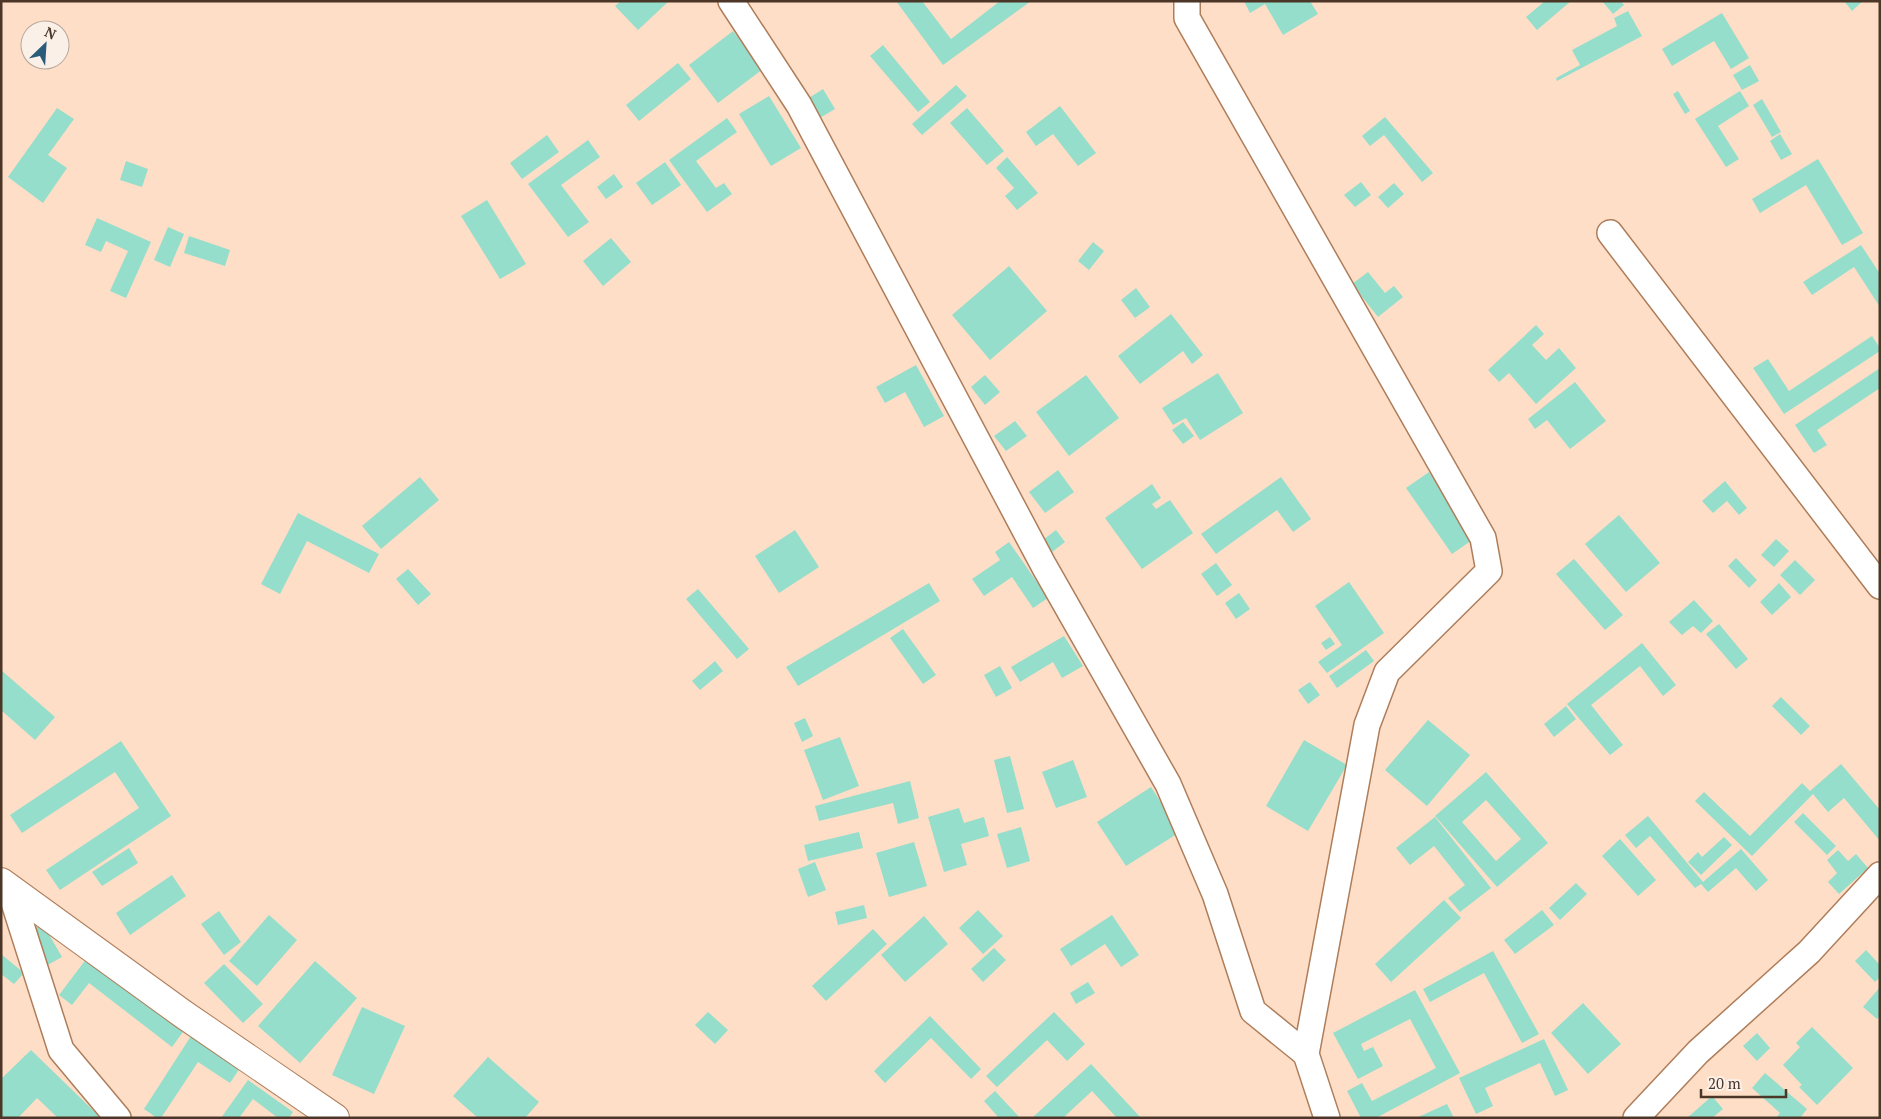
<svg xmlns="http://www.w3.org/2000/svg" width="1881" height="1119" font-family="'PT Serif',serif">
	<rect width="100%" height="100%" fill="#fedec7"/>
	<!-- building -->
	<g fill="#94decb" fill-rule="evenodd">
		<path d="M621,1H669L638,30L615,6Z"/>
		<path d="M896,1H922L951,39L1000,1H1031L943,65Z"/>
		<path d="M1244,1H1310L1318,14L1283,35L1265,4L1250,13Z"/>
		<path d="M1545,1H1571L1537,30L1526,17Z"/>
		<path d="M1602,1H1621L1624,5L1613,14Z"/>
		<path d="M1844,1H1863L1852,11Z"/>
		<path d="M1628,11L1642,36L1557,81L1556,78L1580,65L1572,50L1617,26L1614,18Z"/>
		<path d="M1722,13L1749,58L1731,69L1714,41L1672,66L1662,49Z"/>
		<path d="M733,31L763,69L718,103L689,65Z"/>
		<path d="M883,45L930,102L918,112L870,56Z"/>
		<path d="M678,63L691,79L639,121L626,105Z"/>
		<path d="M1750,65L1759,81L1742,90L1733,75Z"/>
		<path d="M956,85L967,96L922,135L912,124Z"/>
		<path d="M823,89L835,109L813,122L801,103Z"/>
		<path d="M1678,91L1690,111L1685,114L1673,94Z"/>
		<path d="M1740,91L1749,106L1718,126L1739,159L1726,167L1695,119Z"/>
		<path d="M769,96L801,148L771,166L739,114Z"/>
		<path d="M1762,99L1781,132L1772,137L1753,105Z"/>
		<path d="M1060,106L1096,153L1078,166L1053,134L1036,146L1026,132Z"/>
		<path d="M57,108L74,119L48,155L67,168L43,203L8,177Z"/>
		<path d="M967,108L1004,151L987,165L950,123Z"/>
		<path d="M1385,117L1433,173L1422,182L1384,135L1370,146L1362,136Z"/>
		<path d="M727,118L737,132L696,161L716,188L724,183L732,194L707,212L669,160Z"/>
		<path d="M1780,134L1792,154L1781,160L1770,141Z"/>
		<path d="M547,135L559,152L522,179L510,163Z"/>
		<path d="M588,140L600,157L561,185L589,222L568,237L528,184Z"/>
		<path d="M1007,157L1038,193L1017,210L1005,196L1014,188L996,168Z"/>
		<path d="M1818,159L1863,233L1842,245L1806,185L1760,213L1752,199Z"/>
		<path d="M126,161L148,169L142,187L120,180Z"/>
		<path d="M665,162L681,185L652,205L636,183Z"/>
		<path d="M614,174L623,187L606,199L597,187Z"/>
		<path d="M1361,182L1371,195L1355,207L1344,195Z"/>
		<path d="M1394,183L1404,194L1388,208L1378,197Z"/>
		<path d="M487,200L526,264L500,279L461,216Z"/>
		<path d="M97,218L151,242L126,298L110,291L128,251L106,241L101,252L85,245Z"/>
		<path d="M168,227L184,234L170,267L154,260Z"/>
		<path d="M189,236L230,250L225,266L184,253Z"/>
		<path d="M611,238L631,262L603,286L583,261Z"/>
		<path d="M1093,242L1104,251L1089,270L1078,261Z"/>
		<path d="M1861,245L1880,274V307L1854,267L1812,295L1803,282Z"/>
		<path d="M1009,266L1047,311L990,360L952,315Z"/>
		<path d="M1368,272L1385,293L1394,286L1403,297L1378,317L1352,284Z"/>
		<path d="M1136,288L1150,307L1135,318L1121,300Z"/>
		<path d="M1171,314L1203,355L1192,364L1183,351L1140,384L1118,356Z"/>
		<path d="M1536,325L1544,334L1532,345L1546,360L1559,348L1576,368L1536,404L1509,373L1499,382L1488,370Z"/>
		<path d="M1872,336L1880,348V351L1784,414L1753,368L1768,359L1789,391Z"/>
		<path d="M916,365L944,416L924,427L905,392L885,403L876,387Z"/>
		<path d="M1880,368V388L1817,430L1827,445L1814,453L1795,425Z"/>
		<path d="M1218,373L1243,413L1200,440L1186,418L1173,425L1162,408Z"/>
		<path d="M985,375L1000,392L985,405L971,387Z"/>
		<path d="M1086,375L1119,418L1069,456L1036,412Z"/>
		<path d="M1575,382L1606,421L1570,449L1547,420L1535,429L1528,419Z"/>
		<path d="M1015,421L1027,436L1006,451L994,436Z"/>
		<path d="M1183,422L1194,436L1183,444L1172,430Z"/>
		<path d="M1058,470L1074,492L1045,513L1029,492Z"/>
		<path d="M1429,472L1475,538L1452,554L1406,488Z"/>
		<path d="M420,477L439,500L381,549L362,526Z"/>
		<path d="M1281,477L1311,519L1293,532L1277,510L1216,554L1201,534Z"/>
		<path d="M1725,481L1747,508L1739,515L1727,501L1713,513L1702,501Z"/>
		<path d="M1152,484L1161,498L1152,504L1156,509L1170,500L1193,533L1142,569L1105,518Z"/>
		<path d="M298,513L379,554L369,573L307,541L280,594L261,584Z"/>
		<path d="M1619,515L1660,563L1626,592L1585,544Z"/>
		<path d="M795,530L819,567L779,593L755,556Z"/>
		<path d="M1056,530L1065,542L1052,552L1043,540Z"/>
		<path d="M1776,539L1789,551L1774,567L1761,555Z"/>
		<path d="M1009,542L1048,598L1033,608L1012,577L984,596L972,579L1000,560L995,552Z"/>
		<path d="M1736,558L1757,580L1749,588L1728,566Z"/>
		<path d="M1574,559L1623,615L1605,630L1556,574Z"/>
		<path d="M1795,560L1815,580L1800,595L1780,575Z"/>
		<path d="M1216,563L1232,585L1217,596L1201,574Z"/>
		<path d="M408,569L431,594L418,605L396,579Z"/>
		<path d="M1349,582L1384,633L1327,673L1318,662L1342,645L1315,606Z"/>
		<path d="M929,583L940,601L798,686L786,667Z"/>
		<path d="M1779,583L1791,597L1772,615L1760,602Z"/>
		<path d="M698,589L749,649L737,659L686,599Z"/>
		<path d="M1239,593L1250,609L1236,619L1225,603Z"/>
		<path d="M1694,600L1713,621L1701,633L1693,626L1682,635L1669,622Z"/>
		<path d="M1719,624L1748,659L1736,669L1706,634Z"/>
		<path d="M903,629L936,675L923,684L890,638Z"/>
		<path d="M1064,636L1083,666L1062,678L1053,662L1020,682L1011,667Z"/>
		<path d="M1330,637L1335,644L1326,650L1321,643Z"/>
		<path d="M1642,643L1676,685L1663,696L1640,666L1591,705L1623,745L1610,755L1567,704Z"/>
		<path d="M1366,650L1374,661L1337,688L1329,676Z"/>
		<path d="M715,661L723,671L700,690L692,681Z"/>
		<path d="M1000,666L1012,688L996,697L984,675Z"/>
		<path d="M1,670L55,717L35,740L1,710Z"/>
		<path d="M1310,682L1320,695L1308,704L1298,690Z"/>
		<path d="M1781,697L1810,726L1801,735L1772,706Z"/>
		<path d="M1566,706L1576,719L1554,737L1544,724Z"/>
		<path d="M805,718L813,736L802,742L794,723Z"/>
		<path d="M1428,720L1470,755L1427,806L1385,770Z"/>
		<path d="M840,737L859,786L823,800L804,750Z"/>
		<path d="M1304,740L1347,765L1308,831L1266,806Z"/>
		<path d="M121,741L171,816L60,890L46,870L139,808L115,772L22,833L10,815Z"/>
		<path d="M1010,756L1024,809L1007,813L994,760Z"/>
		<path d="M1073,760L1087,797L1056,808L1042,772Z"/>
		<path d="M1841,764L1880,810V841L1844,798L1828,812L1813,794L1752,856L1695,801L1704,792L1750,836L1802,783L1810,791Z"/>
		<path d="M1486,772L1548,843L1497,887L1435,816ZM1486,800L1521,839L1496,861L1462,822Z"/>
		<path d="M910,781L919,818L898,824L893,803L819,821L815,806Z"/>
		<path d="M1151,787L1180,832L1126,866L1097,822Z"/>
		<path d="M959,808L964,823L984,817L989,836L961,844L967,865L944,872L928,817Z"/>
		<path d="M1803,813L1836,846L1827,855L1794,822Z"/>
		<path d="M1648,816L1703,882L1741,849L1768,880L1756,891L1736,868L1708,892L1701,884L1695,888L1650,836L1636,848L1625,835Z"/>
		<path d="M1435,817L1491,888L1460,912L1448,898L1465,885L1434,846L1410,865L1396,848Z"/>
		<path d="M1021,827L1030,861L1007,868L997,834Z"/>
		<path d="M859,832L863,848L808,861L804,845Z"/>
		<path d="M1724,837L1732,845L1701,875L1688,862L1698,852L1702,857Z"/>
		<path d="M1620,839L1656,880L1638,896L1602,856Z"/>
		<path d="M914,842L927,886L889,897L876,853Z"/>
		<path d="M129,848L138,863L102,886L92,872Z"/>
		<path d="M1838,850L1848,861L1856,854L1868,868L1839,894L1828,882L1837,873L1827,860Z"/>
		<path d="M815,862L826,890L808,897L798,869Z"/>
		<path d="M172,875L186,896L130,935L116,913Z"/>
		<path d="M1576,883L1587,894L1560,920L1549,908Z"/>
		<path d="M1444,900L1461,918L1391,982L1375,964Z"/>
		<path d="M864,905L867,918L838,925L835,912Z"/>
		<path d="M978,910L1003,936L983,954L959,928Z"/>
		<path d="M1542,910L1554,925L1515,954L1504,940Z"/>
		<path d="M219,911L241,942L224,955L201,924Z"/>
		<path d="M269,915L297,940L257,986L229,961Z"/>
		<path d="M1112,915L1139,955L1121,967L1105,944L1071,966L1060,949Z"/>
		<path d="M924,916L948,944L905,982L881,955Z"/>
		<path d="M43,924L62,957L44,967L25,934Z"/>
		<path d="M873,929L887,944L826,1001L812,986Z"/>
		<path d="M994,948L1006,960L983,982L971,969Z"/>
		<path d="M1866,950L1880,965V977L1875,982L1855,961Z"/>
		<path d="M1493,951L1539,1034L1522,1043L1484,973L1430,1002L1423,989Z"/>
		<path d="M1,954L24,973L14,984L1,974Z"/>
		<path d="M87,958L183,1032L172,1047L89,983L72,1005L59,995Z"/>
		<path d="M315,961L357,998L300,1063L258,1026Z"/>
		<path d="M224,964L263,1004L243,1023L204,983Z"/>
		<path d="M1088,982L1095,993L1076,1004L1070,993Z"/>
		<path d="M1880,987V1016L1877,1019L1863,1007Z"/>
		<path d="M1415,990L1460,1073L1376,1118H1361L1347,1091L1362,1083L1372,1101L1436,1068L1410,1019L1361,1044L1364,1051L1373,1047L1383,1066L1358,1079L1333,1033Z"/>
		<path d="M1583,1003L1621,1044L1588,1074L1551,1033Z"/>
		<path d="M362,1007L405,1026L374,1094L332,1075Z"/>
		<path d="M708,1012L728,1030L715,1044L695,1025Z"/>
		<path d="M1054,1012L1085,1044L1067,1061L1047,1040L997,1087L986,1076Z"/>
		<path d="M930,1016L981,1069L971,1079L931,1038L885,1083L874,1071Z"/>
		<path d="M1812,1027L1853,1068L1817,1105L1799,1087L1802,1085L1783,1065L1800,1047L1796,1043Z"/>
		<path d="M1757,1033L1770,1048L1757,1061L1743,1046Z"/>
		<path d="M191,1036L240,1068L230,1083L198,1062L161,1118H157L144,1109Z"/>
		<path d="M1544,1039L1568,1090L1555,1096L1540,1063L1485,1088L1493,1106L1476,1114L1459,1078Z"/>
		<path d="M31,1050L99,1116L97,1118H58L37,1098L18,1118H1V1079Z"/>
		<path d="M488,1057L539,1102L525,1118H478L453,1096Z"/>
		<path d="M1091,1064L1141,1118H1117L1092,1091L1063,1118H1032Z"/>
		<path d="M1765,1073L1807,1109L1800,1118H1776L1780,1113L1752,1088Z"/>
		<path d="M248,1080L293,1112L289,1118H278L253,1099L239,1118H221Z"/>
		<path d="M995,1091L1020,1118H999L984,1101Z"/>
		<path d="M1712,1096L1723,1109L1712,1118H1687Z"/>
		<path d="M1447,1104L1454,1118H1416Z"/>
	</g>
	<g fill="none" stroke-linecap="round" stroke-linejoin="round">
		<defs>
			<g id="minor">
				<path d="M731,1L799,105L1044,566L1168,784L1215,894L1253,1011L1306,1054"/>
				<path d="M1187,1V18L1483,538L1489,571L1387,672L1367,725L1306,1054L1327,1118"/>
				<path d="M1610,233L1880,586"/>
				<path d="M9,887L61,1050L118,1118"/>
				<path d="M1636,1118L1698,1052L1809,952L1880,875"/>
			</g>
			<path id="tertiary" d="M1,882L183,1014L335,1118"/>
		</defs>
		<!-- minor casing -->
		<use href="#minor" stroke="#ae7d5a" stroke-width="28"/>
		<!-- tertiary casing -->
		<use href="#tertiary" stroke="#ae7d5a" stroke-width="30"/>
		<!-- minor -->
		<use href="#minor" stroke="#fff" stroke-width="25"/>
		<!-- tertiary -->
		<use href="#tertiary" stroke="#fff" stroke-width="28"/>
	</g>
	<!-- border -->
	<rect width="1881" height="1119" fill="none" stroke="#4b3627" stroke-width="5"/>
	<!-- north arrow -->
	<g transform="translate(45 45) rotate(25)"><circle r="24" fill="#fbf0e8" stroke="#b5a69b"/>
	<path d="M0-4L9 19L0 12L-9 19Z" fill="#2a5c79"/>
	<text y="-8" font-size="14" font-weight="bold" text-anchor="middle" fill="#4b3627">N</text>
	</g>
	<!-- scale -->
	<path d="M1701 1089v8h85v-8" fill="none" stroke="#4b3627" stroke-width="2.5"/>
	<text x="1708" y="1089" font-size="15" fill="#4b3627" stroke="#fbf0e8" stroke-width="4" paint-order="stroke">20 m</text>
</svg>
